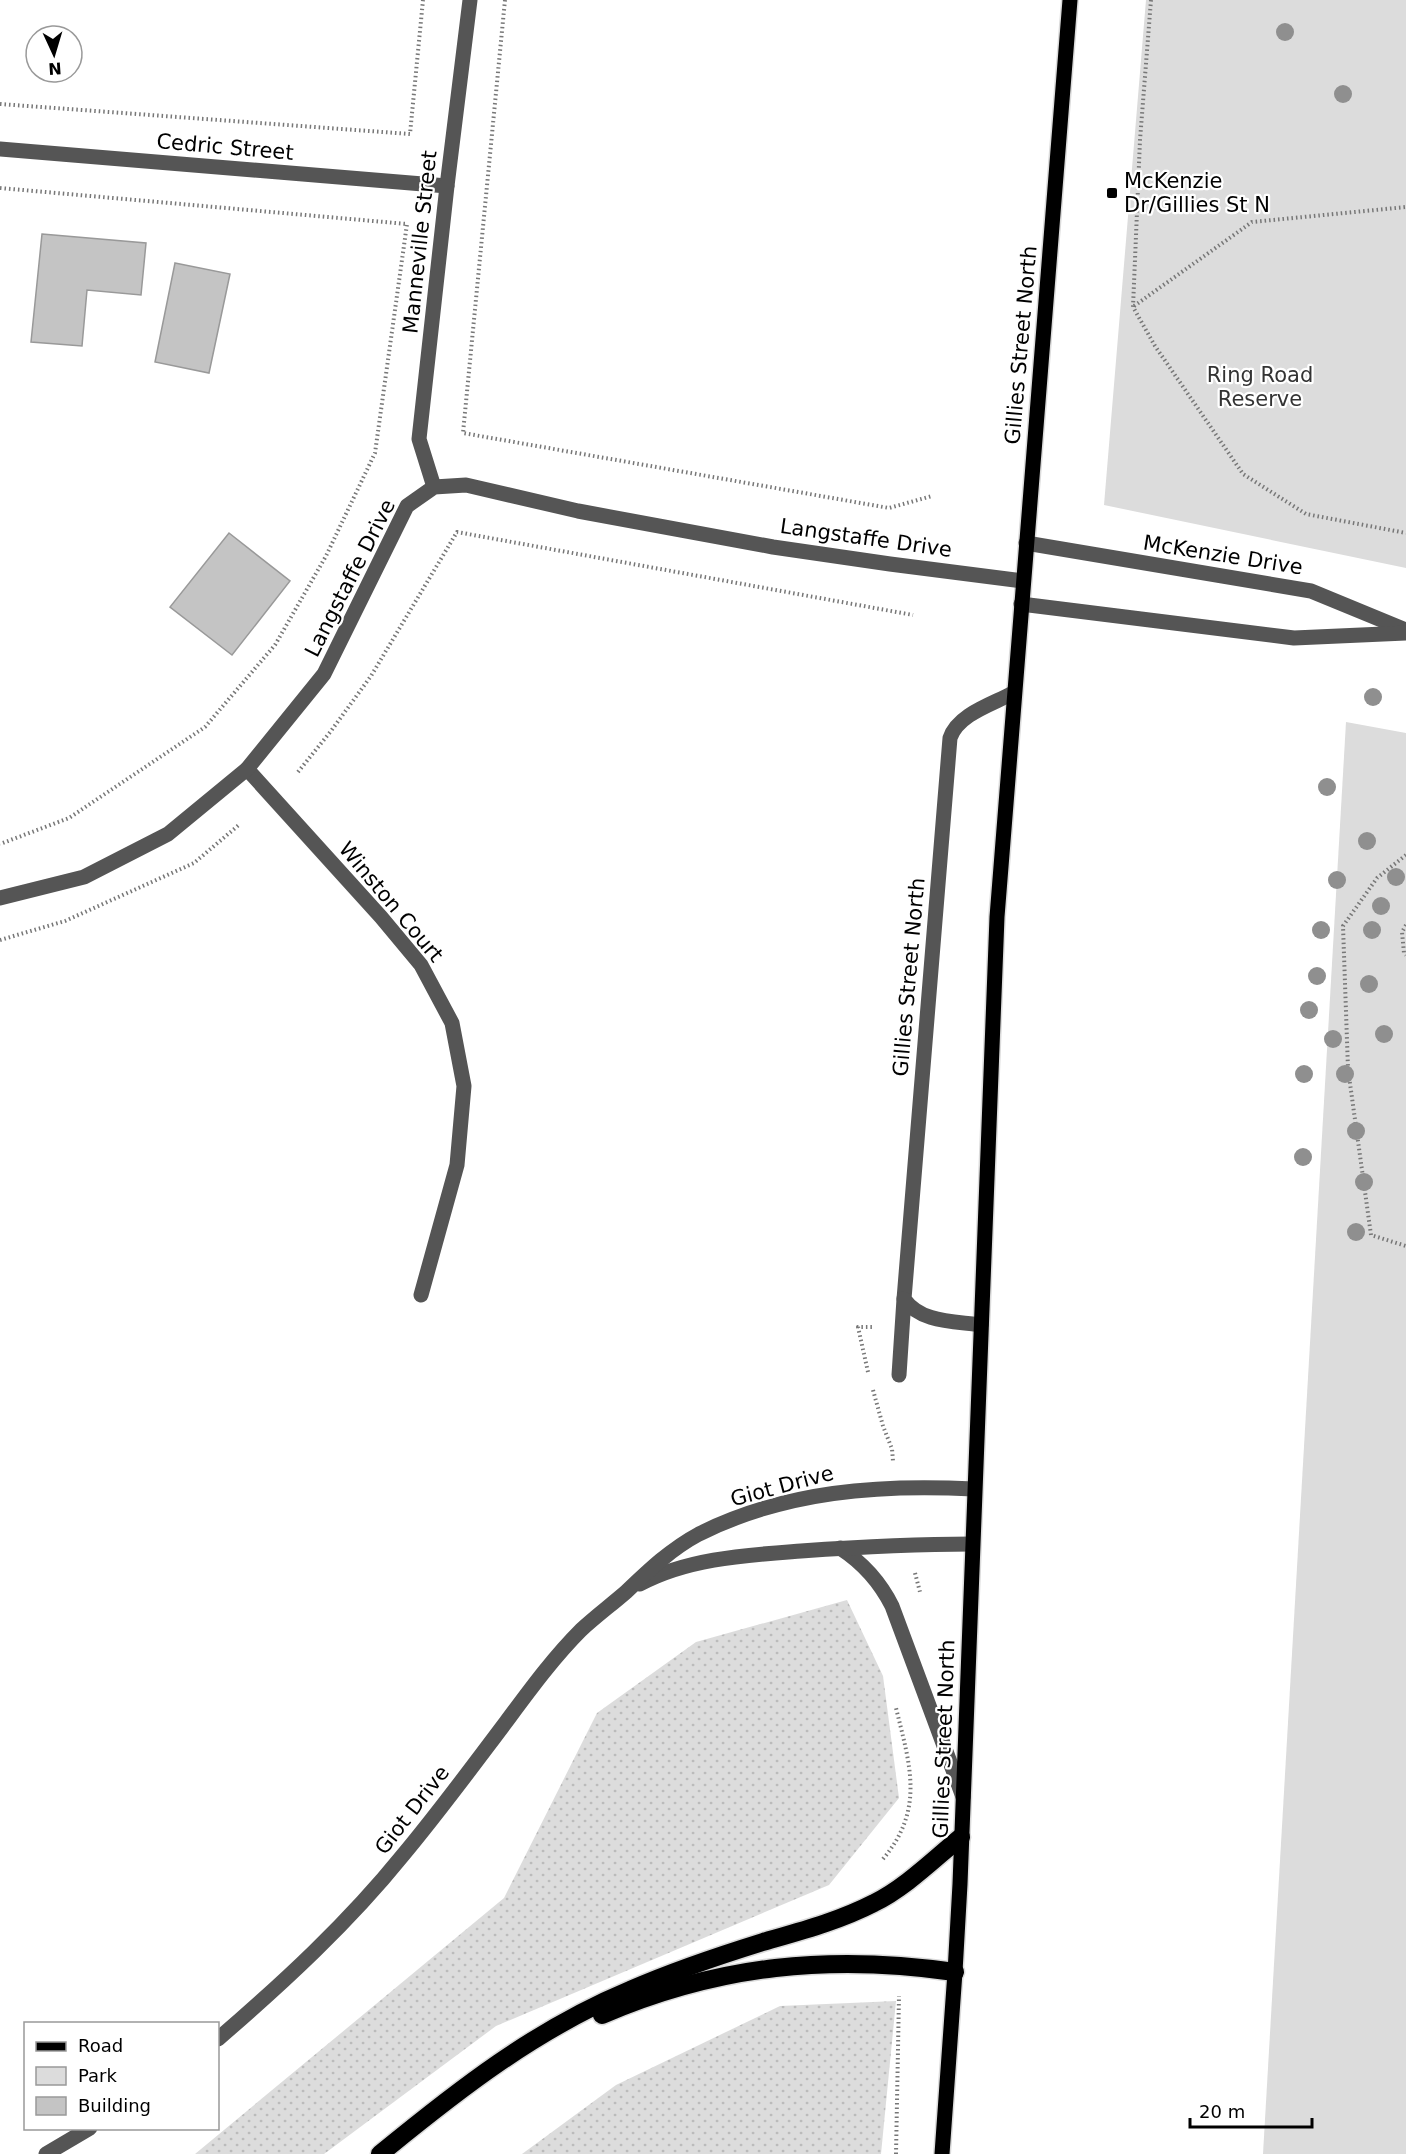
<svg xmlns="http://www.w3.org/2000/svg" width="1406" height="2154" font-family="'DejaVu Sans',sans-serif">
	<defs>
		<pattern id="grass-dots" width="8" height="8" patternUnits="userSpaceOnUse" patternTransform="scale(1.5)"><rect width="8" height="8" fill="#dcdcdc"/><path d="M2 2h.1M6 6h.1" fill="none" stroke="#bbb" stroke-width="1.8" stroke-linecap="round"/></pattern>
	</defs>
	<rect width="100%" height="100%" fill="#fff"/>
	<!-- grass -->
	<g fill="url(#grass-dots)">
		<path d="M847,1600L883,1676L899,1798L829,1885L496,2026L324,2154H195L504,1898L597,1713L696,1642Z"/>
		<path d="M896,2001L881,2154H522L616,2085L780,2006Z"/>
	</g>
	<!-- green -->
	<g fill="#dcdcdc">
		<path d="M1146,0H1406V568L1104,505Z"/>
		<path d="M1346,722L1406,733V2154H1263Z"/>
	</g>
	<!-- building -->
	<g fill="#c4c4c4" stroke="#999" stroke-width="1.5">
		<path d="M42,234L146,243L141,295L87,290L82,346L31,342Z"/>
		<path d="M175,263L230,274L209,373L155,362Z"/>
		<path d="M229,533L290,581L232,655L170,607Z"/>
	</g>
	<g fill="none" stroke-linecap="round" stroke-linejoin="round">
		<defs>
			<path id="major" d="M942,2154L955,1972L960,1884L997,917L1070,0"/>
			<g id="highway">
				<path d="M602,2015C718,1965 831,1954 955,1972"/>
				<path d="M380,2154C458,2090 536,2029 630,1990C673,1971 718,1956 763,1942C801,1931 839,1921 874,1903C905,1888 934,1859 961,1837"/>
			</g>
		</defs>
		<!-- major casing -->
		<use href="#major" stroke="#dbdbdb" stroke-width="18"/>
		<!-- highway casing -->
		<use href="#highway" stroke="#dbdbdb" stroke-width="21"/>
		<!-- path -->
		<g stroke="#777" stroke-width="4" stroke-dasharray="1.5 3" stroke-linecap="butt">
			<path d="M505,0L463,433L889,508L932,496"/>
			<path d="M1151,0L1140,140L1133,307L1155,346L1243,474L1306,514L1406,533"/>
			<path d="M0,104L410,134L423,0"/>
			<path d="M0,188L407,224L375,453L326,556L275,645L205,727L69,818L0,844"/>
			<path d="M1134,306L1252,222L1406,207"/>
			<path d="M298,772L331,731L371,676L457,532L913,615"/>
			<path d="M1406,855L1377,878L1343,926L1348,1069L1371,1235L1406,1246"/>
			<path d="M1406,925L1402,932L1404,953L1406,955"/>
			<path d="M0,940L65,921L194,863L240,824"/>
			<path d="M868,1372L858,1327H874"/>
			<path d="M873,1390L883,1426L892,1449L893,1461"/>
			<path d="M915,1573L920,1592"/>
			<path d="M883,1859C925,1809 910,1765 896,1708"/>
			<path d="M896,2154L899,1996"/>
		</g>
		<!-- minor -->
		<g stroke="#555" stroke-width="15">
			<path d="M0,149L447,186"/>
			<path d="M434,487L419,439L447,186L470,0"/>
			<path d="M1026,543L1311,591L1406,630"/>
			<path d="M1021,604L1294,638L1406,633"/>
			<path d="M247,769L381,917L421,965L452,1023L464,1086L457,1165L421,1295"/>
			<path d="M0,898L84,877L168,834L247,769L324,674L407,506L434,487L466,485L578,511L773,547L890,564L1023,581"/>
			<path d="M981,1325C954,1321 921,1323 904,1299L950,738C958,714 993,704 1013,693"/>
			<path d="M899,1375L904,1299"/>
			<path d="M840,1548C863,1563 880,1582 892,1606L963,1797"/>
			<path d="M640,1584C688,1558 748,1555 801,1551C858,1547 915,1544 972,1544"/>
			<path d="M218,2039C284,1982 348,1923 403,1855C439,1812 472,1767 506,1722C529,1691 553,1658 581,1630C595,1617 611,1605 626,1592C649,1570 671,1549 699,1534C785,1491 879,1484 974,1489"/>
			<path d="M46,2154L90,2128"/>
		</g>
		<!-- major -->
		<use href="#major" stroke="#000" stroke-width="15"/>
		<!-- highway -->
		<use href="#highway" stroke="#000" stroke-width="18"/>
	</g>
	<!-- trees -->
	<g fill="#8f8f8f">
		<circle cx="1285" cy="32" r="9"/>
		<circle cx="1343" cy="94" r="9"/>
		<circle cx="1373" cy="697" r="9"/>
		<circle cx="1327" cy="787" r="9"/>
		<circle cx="1367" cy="841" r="9"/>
		<circle cx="1396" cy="877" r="9"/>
		<circle cx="1337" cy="880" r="9"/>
		<circle cx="1381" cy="906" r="9"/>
		<circle cx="1321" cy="930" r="9"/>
		<circle cx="1372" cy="930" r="9"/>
		<circle cx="1317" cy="976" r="9"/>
		<circle cx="1369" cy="984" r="9"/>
		<circle cx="1309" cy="1010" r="9"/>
		<circle cx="1384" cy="1034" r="9"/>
		<circle cx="1333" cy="1039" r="9"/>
		<circle cx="1304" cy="1074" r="9"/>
		<circle cx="1345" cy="1074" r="9"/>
		<circle cx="1356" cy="1131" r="9"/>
		<circle cx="1303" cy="1157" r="9"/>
		<circle cx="1364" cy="1182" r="9"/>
		<circle cx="1356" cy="1232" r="9"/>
	</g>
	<!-- markers -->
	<rect fill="#000" stroke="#fff" stroke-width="2" x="1106" y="187" width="12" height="12" rx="3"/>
	<g text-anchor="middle" stroke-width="4.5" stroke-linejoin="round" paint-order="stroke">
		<!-- street labels -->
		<g font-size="21" fill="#000" stroke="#fff">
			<text transform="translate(225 147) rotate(5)" y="7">Cedric Street</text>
			<text transform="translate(420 242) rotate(-84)" y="7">Manneville Street</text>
			<text transform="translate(1021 345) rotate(-85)" y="7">Gillies Street North</text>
			<text transform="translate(866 538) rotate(8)" y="7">Langstaffe Drive</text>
			<text transform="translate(1223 555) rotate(9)" y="7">McKenzie Drive</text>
			<text transform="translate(350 578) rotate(-63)" y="7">Langstaffe Drive</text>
			<text transform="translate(391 902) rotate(50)" y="7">Winston Court</text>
			<text transform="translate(909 977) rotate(-85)" y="7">Gillies Street North</text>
			<text transform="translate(782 1486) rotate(-15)" y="7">Giot Drive</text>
			<text transform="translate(944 1739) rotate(-88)" y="7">Gillies Street North</text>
			<text transform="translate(412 1810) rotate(-52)" y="7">Giot Drive</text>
		</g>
		<!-- poi labels -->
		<g font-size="21" fill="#000" stroke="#fff" text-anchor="start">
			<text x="1124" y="188">McKenzie<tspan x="1124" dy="24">Dr/Gillies St N</tspan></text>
		</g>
		<!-- park labels -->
		<g font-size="21" fill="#333" stroke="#fff">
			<text x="1260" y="382">Ring Road<tspan x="1260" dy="24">Reserve</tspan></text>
		</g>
	</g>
	<!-- legend -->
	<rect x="24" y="2022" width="195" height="108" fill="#ffffff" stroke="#999999" stroke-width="1.5"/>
	<rect x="36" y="2042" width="30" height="9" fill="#000000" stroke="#999999" stroke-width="1.5"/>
	<text x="78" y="2052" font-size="18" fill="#000000">Road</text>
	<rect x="36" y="2067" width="30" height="18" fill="#dcdcdc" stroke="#999999" stroke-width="1.5"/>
	<text x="78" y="2082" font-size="18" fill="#000000">Park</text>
	<rect x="36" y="2097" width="30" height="18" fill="#c4c4c4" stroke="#999999" stroke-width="1.5"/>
	<text x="78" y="2112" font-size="18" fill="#000000">Building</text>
	<!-- north arrow -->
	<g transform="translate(54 54) rotate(176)"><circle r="28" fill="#ffffff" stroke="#999999" stroke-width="1.5"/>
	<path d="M0-4.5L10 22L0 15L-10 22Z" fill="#000000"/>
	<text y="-9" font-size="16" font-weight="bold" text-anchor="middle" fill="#000000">N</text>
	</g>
	<!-- scale -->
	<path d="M1190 2118v9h122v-9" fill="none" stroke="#000000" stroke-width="3"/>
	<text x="1199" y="2118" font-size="18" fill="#000000" stroke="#ffffff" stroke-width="4.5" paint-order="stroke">20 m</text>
</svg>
